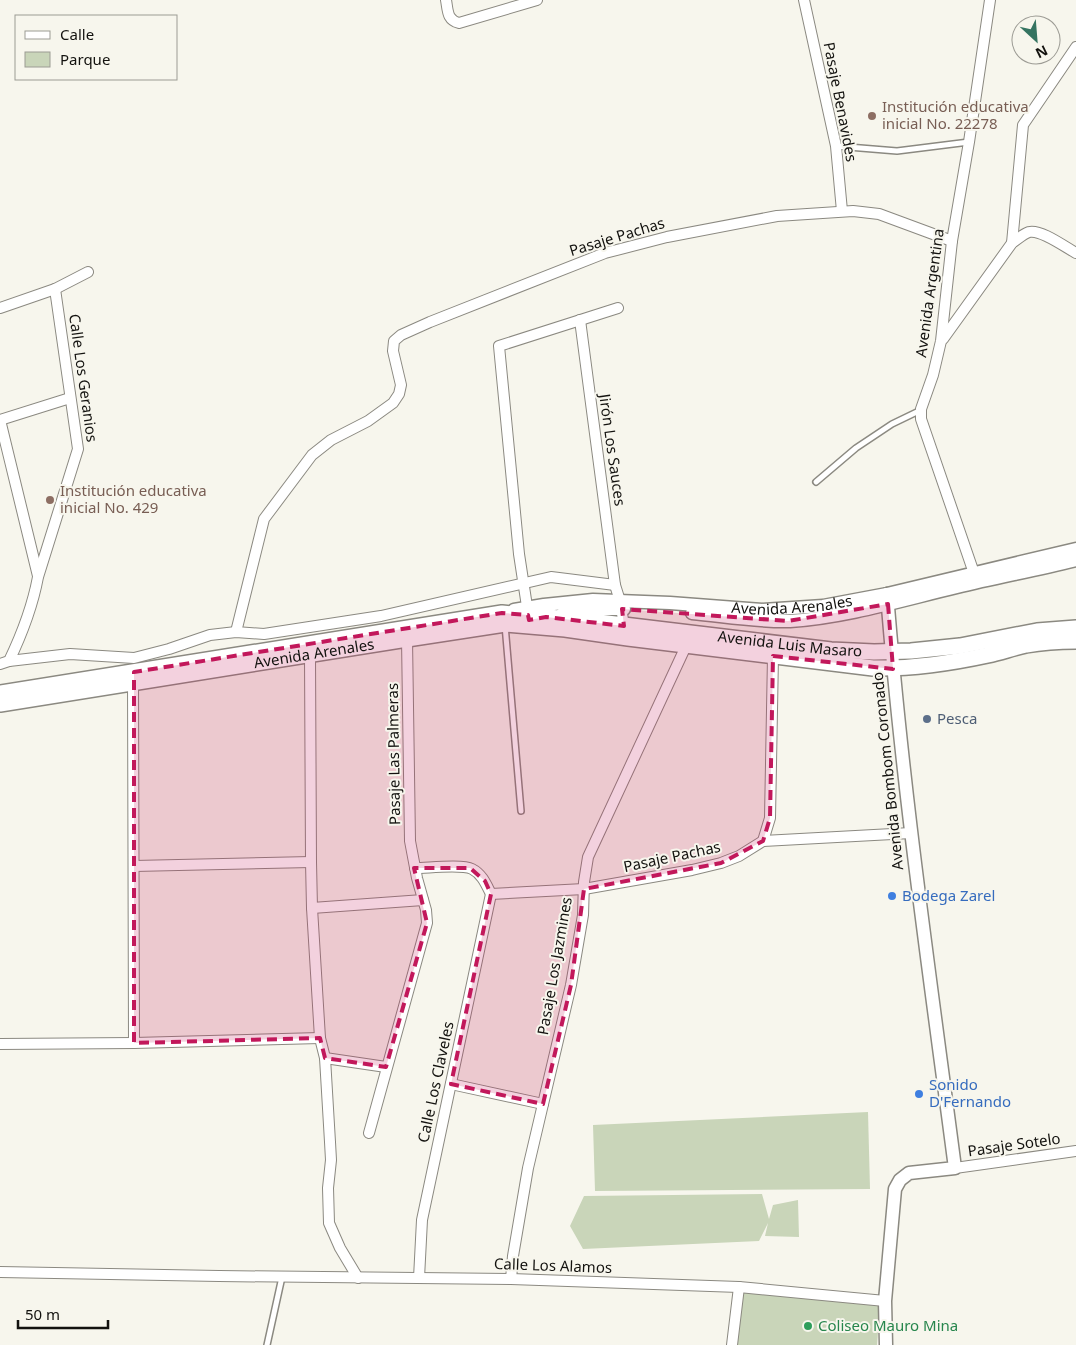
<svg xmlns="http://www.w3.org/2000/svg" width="1076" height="1345" font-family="'Noto Sans',sans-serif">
	<rect width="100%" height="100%" fill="#f7f6ed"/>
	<!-- green -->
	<g fill="#c9d5b9">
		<path d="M868,1112L870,1189L595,1191L593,1125Z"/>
		<path d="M762,1194L769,1219L773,1205L798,1200L799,1237L765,1236L768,1223L759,1241L583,1249L570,1226L584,1196Z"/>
		<path d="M741,1292L880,1306L877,1345H735Z"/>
	</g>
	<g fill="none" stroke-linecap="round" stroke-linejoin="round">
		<defs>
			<g id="service">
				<path d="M836,146L897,151L969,142"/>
				<path d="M816,482L856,448L892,424L921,410"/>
				<path d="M505,625L521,811"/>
				<path d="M267,1345L282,1277"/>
			</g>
			<g id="minor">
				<path d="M446,0C448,11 447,20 459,23L537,0"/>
				<path d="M804,0L836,146L842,211"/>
				<path d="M1012,243L1023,125L1076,47"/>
				<path d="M0,308L55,289L88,272"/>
				<path d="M580,320L615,585L620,601L624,626"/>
				<path d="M943,339L1012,243C1018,239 1023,234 1029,232C1041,229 1065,247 1076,253"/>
				<path d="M0,420L38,576"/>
				<path d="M0,420L70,398"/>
				<path d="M976,579L921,419V409L933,375L941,341L952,241L969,142L990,0"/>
				<path d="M528,613L519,554L499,346L618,308"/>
				<path d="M236,632L264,519L312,455L331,440L368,421L393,403L399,394L401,385L393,351L394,341L401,335L430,322L605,253L667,237L777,216L853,211L879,214L952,241"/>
				<path d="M310,655L311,862L312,908L320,1038L325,1058L330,1142L331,1160L328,1188L329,1223L340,1248L358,1278"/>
				<path d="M9,661L70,654L134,658L169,649L210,635L236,632L264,634L381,616L551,577L615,585"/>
				<path d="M0,664L9,661C21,636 33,604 38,577L78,449L55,289"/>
				<path d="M133,678L134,1043"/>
				<path d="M763,841L770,818L773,656"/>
				<path d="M134,866L311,862"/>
				<path d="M415,868C428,868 462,864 472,869C482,874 486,884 491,894"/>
				<path d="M491,894L584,889L692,870L721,863L739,856L763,841L911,833"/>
				<path d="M312,908L423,900"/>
				<path d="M0,1044L134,1043L320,1038"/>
				<path d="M325,1058L386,1067"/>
				<path d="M451,1084L543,1104"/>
				<path d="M369,1133L427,923L426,910L417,878L410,841L407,639"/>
				<path d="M955,1168L1076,1151"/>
				<path d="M0,1272L219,1276L511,1279L739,1287L885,1301"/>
				<path d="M419,1278L422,1220L491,894"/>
				<path d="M511,1279L513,1256L528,1168L571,985L583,915L584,882L588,857L686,646"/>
				<path d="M732,1345L739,1287"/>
			</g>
			<g id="tertiary">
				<path id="s1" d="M514,610L544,605L593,600L670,603L762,610L823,606L887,594L1076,549"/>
				<path d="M692,613C724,616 757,622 790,621C847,617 902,600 957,587C997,577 1037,570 1076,560"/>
				<path d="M562,614L596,609H624"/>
				<path d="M886,1345L885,1301L895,1189L900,1180L909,1173L955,1168C930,977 902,786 887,594"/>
			</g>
			<g id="secondary">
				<path id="s2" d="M0,693L502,613L582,620L831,650L874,652L911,651L960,646L1037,631L1076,628"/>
				<path id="s3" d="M0,704L407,639L505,624L565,629L628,638L873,668C912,669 951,663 988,655C1001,652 1013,648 1026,645C1043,642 1059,641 1076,641"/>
			</g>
		</defs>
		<!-- service casing -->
		<use href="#service" stroke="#8b8981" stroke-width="8"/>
		<!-- minor casing -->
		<use href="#minor" stroke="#8b8981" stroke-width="12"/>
		<!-- tertiary casing -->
		<use href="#tertiary" stroke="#8b8981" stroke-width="15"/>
		<!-- secondary casing -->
		<use href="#secondary" stroke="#8b8981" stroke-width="18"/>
		<!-- service -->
		<use href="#service" stroke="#fff" stroke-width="5"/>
		<!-- minor -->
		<use href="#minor" stroke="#fff" stroke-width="10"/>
		<!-- tertiary -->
		<use href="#tertiary" stroke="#fff" stroke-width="12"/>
		<!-- secondary -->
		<use href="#secondary" stroke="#fff" stroke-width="15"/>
	</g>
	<!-- marked area -->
	<path fill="#c2185b" fill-opacity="0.2" stroke="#c2185b" stroke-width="4" stroke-dasharray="10 6" stroke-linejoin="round" d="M888,604L893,669L773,656L770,818L763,841L721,863L584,889L571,985L543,1104L451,1084L491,894L485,881L470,868H414L427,923L386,1067L325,1058L320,1038L134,1043V672L502,613L528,615L529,620L546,617L624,626L622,609L788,621Z"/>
	<!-- markers -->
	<g fill="#8d6e63" stroke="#f7f6ed" stroke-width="2">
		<circle cx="872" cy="116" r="5"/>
		<circle cx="50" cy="500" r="5"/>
	</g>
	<circle fill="#5c6f8a" stroke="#f7f6ed" stroke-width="2" cx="927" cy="719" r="5"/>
	<g fill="#3f7fe0" stroke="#f7f6ed" stroke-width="2">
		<circle cx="892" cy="896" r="5"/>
		<circle cx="919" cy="1094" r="5"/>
	</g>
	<circle fill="#2e9e5b" stroke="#f7f6ed" stroke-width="2" cx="808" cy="1326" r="5"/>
	<g text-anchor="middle" stroke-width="4" stroke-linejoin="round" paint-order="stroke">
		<!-- street labels -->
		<g font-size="15" fill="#13120f" stroke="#f7f6ed">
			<text transform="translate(840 102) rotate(79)" y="5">Pasaje Benavides</text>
			<text transform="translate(617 237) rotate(-17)" y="5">Pasaje Pachas</text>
			<text transform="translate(930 293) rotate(-82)" y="5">Avenida Argentina</text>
			<text transform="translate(83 378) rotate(82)" y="5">Calle Los Geranios</text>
			<text transform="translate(612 450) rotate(82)" y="5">Jirón Los Sauces</text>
			<text dy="5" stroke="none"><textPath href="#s1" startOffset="279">Avenida Arenales</textPath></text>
			<text dy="5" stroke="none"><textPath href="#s2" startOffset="798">Avenida Luis Masaro</textPath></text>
			<text dy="5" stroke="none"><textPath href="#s3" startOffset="318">Avenida Arenales</textPath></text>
			<text transform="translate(394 754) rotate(-91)" y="5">Pasaje Las Palmeras</text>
			<text transform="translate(888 771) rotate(-96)" y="5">Avenida Bombom Coronado</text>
			<text transform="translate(672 857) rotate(-12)" y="5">Pasaje Pachas</text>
			<text transform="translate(555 966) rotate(-80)" y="5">Pasaje Los Jazmines</text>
			<text transform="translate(436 1082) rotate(-78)" y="5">Calle Los Claveles</text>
			<text transform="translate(1014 1145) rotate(-8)" y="5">Pasaje Sotelo</text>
			<text transform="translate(553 1266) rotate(2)" y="5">Calle Los Alamos</text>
		</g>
		<!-- education labels -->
		<g font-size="15" fill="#785e54" stroke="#f7f6ed" text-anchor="start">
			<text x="882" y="112">Institución educativa<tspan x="882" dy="17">inicial No. 22278</tspan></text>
			<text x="60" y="496">Institución educativa<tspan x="60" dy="17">inicial No. 429</tspan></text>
		</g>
		<!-- service labels -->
		<g font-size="15" fill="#4e5e75" stroke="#f7f6ed" text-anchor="start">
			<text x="937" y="724">Pesca</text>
		</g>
		<!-- shop labels -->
		<g font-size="15" fill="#366cbe" stroke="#f7f6ed" text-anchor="start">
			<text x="902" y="901">Bodega Zarel</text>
			<text x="929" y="1090">Sonido<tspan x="929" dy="17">D'Fernando</tspan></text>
		</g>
		<!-- leisure labels -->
		<g font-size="15" fill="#27864d" stroke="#f7f6ed" text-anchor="start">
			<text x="818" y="1331">Coliseo Mauro Mina</text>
		</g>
	</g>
	<!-- legend -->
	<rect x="15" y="15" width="162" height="65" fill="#f7f6ed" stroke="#9c9b94"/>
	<rect x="25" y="31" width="25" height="8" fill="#ffffff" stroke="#9c9b94"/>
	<text x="60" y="40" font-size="15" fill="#13120f">Calle</text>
	<rect x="25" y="52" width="25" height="15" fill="#c9d5b9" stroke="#9c9b94"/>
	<text x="60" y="65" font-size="15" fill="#13120f">Parque</text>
	<!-- north arrow -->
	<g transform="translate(1036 40) rotate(154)"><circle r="24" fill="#f7f6ed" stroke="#9c9b94"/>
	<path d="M0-4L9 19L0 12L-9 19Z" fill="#357461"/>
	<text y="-8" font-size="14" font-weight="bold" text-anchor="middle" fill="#13120f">N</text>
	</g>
	<!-- scale -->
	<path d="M18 1320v8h90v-8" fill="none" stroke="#13120f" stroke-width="2.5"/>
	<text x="25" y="1320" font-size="15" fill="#13120f" stroke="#f7f6ed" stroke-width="4" paint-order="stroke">50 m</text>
</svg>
